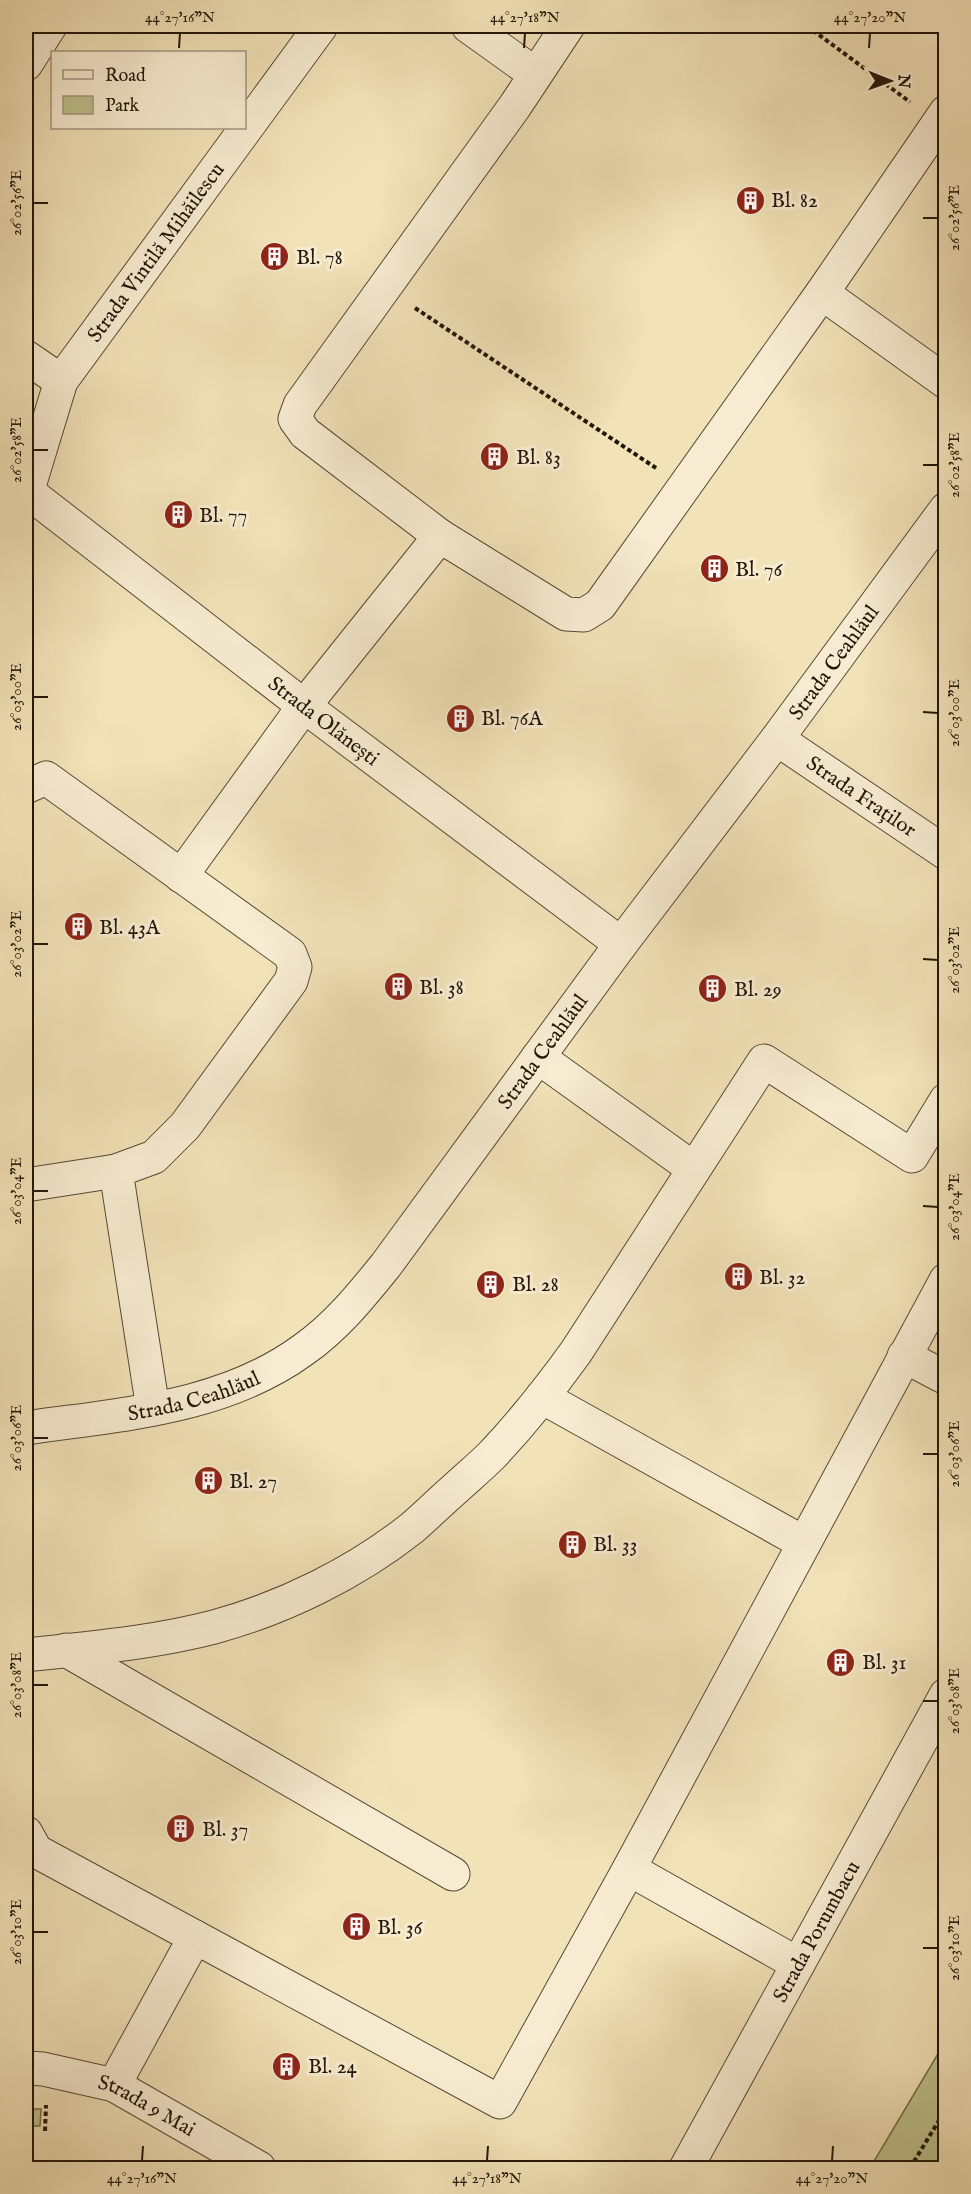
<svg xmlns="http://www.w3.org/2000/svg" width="971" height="2194" font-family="'IM FELL English',serif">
	<rect width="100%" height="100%" fill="#f2e2b8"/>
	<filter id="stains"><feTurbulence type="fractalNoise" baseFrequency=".00333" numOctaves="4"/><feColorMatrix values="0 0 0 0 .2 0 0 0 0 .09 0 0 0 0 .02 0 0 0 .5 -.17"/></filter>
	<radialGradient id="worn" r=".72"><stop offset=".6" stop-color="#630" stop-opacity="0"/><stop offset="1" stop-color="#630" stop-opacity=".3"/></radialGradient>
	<!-- green -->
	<g fill="#bec28d" stroke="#706c4a" stroke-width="1.5">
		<path d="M945,2042V2168H870Z"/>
		<path d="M26,2109H41L40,2126H26Z"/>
	</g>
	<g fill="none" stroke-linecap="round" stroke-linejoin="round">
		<defs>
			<g id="minor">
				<path d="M468,26L535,74"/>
				<path d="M568,26L515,106L300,405L295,419L305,433L440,536L566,614L584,615L600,605L822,293L946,112"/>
				<path d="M26,64L50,26"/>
				<path d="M822,293L946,382"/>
				<path d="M26,357L61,381"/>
				<path id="s1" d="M28,492L304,706L621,944"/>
				<path id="s2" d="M26,496L61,381L321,26"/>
				<path id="s3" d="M777,739L946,853"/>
				<path d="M26,787L46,778L290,954L295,967L291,981L185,1126L154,1157L116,1171L26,1185"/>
				<path d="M181,876L304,706L440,536"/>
				<path d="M538,1057L694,1169"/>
				<path d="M116,1171L153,1409"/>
				<path d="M904,1356L946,1378"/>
				<path d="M542,1397L804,1543"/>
				<path id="s4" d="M26,1428C121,1414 222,1409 303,1350C336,1327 361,1296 386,1265L621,944L777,739L946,509"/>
				<path d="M66,1650L453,1874"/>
				<path d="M26,1655C89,1648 153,1643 214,1627C284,1608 355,1573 412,1528C427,1515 441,1501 456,1488C468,1477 481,1466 493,1454C523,1422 550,1388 576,1352L764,1061L912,1156L946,1100"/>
				<path d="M26,1833L36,1851L500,2102L629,1869L946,1280"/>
				<path d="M629,1869L798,1964"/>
				<path id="s5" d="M26,2068L43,2069L114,2085L259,2168"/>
				<path d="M114,2085L195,1937"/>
				<path id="s6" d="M686,2168L946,1695"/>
			</g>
		</defs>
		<!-- minor casing -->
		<use href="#minor" stroke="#574934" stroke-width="35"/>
		<!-- path -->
		<g stroke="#231608" stroke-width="4" stroke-dasharray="4.5 3" stroke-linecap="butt">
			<path d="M807,26L910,102"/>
			<path d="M415,308L656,468"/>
			<path d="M45,2131L46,2105"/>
			<path d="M910,2168L946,2109"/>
		</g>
		<!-- minor -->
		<use href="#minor" stroke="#f7ecd1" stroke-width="33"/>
	</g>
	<!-- ticks -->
	<path fill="none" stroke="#231608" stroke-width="2" d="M179,48L180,33M524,48L525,33M869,48L870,33M33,203H48M923,218H938M33,450H48M923,465H938M33,697H48M923,712L938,713M33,944H48M923,959L938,960M33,1191H48M923,1206L938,1207M33,1438H48M923,1454H938M33,1685H48M923,1701H938M33,1932H48M923,1948H938M142,2161L143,2146M487,2161L488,2146M832,2161L833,2146"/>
	<!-- icons -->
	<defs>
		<symbol id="building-disc" viewBox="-11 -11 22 22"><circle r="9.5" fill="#8f2418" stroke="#f7ecd1"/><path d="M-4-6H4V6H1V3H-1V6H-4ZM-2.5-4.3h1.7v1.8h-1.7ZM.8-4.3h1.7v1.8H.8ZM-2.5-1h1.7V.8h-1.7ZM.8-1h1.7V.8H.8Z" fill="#fff"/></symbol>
	</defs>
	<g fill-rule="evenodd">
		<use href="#building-disc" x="734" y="184" width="33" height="33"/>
		<use href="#building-disc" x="258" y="240" width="33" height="33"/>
		<use href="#building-disc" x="478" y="440" width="33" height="33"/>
		<use href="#building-disc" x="162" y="498" width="33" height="33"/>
		<use href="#building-disc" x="698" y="552" width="33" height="33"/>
		<use href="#building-disc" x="444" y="702" width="33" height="33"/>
		<use href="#building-disc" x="62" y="910" width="33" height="33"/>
		<use href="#building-disc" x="382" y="970" width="33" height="33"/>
		<use href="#building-disc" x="696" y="972" width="33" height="33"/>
		<use href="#building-disc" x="722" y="1260" width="33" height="33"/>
		<use href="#building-disc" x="474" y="1268" width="33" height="33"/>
		<use href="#building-disc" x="192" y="1464" width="33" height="33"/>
		<use href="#building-disc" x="556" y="1528" width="33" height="33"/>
		<use href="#building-disc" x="824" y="1646" width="33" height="33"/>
		<use href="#building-disc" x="164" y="1812" width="33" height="33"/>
		<use href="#building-disc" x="340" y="1910" width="33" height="33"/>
		<use href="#building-disc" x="270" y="2050" width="33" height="33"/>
	</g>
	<g text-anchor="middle" stroke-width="6" stroke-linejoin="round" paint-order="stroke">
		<!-- poi labels -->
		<g font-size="21" fill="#231608" stroke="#f7ecd1" text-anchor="start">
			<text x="771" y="207">Bl. 82</text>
			<text x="296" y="264">Bl. 78</text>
			<text x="516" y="464">Bl. 83</text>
			<text x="199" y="522">Bl. 77</text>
			<text x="735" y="576">Bl. 76</text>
			<text x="481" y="725">Bl. 76A</text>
			<text x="99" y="934">Bl. 43A</text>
			<text x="419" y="994">Bl. 38</text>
			<text x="734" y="996">Bl. 29</text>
			<text x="759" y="1284">Bl. 32</text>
			<text x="512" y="1291">Bl. 28</text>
			<text x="229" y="1488">Bl. 27</text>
			<text x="593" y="1551">Bl. 33</text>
			<text x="862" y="1669">Bl. 31</text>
			<text x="202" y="1836">Bl. 37</text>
			<text x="377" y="1934">Bl. 36</text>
			<text x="308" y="2073">Bl. 24</text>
		</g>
		<!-- street labels -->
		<g font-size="21" fill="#231608" stroke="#f7ecd1">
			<text dy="7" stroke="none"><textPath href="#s2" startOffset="280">Strada Vintilă Mihăilescu</textPath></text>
			<text dy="7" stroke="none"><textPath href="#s4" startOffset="1161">Strada Ceahlăul</textPath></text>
			<text dy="7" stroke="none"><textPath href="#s1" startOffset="374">Strada Olănești</textPath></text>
			<text dy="7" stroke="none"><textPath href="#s3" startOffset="102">Strada Fraților</textPath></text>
			<text dy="7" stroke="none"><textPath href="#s4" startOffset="675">Strada Ceahlăul</textPath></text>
			<text dy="7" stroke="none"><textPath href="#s4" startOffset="171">Strada Ceahlăul</textPath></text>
			<text dy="7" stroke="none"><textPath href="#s6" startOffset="270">Strada Porumbacu</textPath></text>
			<text dy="7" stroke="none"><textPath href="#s5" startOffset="128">Strada 9 Mai</textPath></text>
		</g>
	</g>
	<!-- margin -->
	<rect width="971" height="2194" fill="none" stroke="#f2e2b8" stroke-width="66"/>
	<!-- legend -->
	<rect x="51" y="51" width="195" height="78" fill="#f7ecd1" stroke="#a29681" stroke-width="1.5"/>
	<rect x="63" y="70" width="30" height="9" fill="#f7ecd1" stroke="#a29681" stroke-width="1.5"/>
	<text x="105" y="81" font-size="18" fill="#231608">Road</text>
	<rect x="63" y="96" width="30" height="18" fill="#bec28d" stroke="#a29681" stroke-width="1.5"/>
	<text x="105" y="111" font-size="18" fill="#231608">Park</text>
	<!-- north arrow -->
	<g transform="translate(890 81) rotate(91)" stroke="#f7ecd1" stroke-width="4.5" paint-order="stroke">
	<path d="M0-4.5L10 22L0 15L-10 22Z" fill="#231608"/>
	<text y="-9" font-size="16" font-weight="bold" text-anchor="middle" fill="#231608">N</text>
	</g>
	<rect x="33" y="33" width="905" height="2128" fill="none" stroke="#231608" stroke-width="2"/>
	<g font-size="15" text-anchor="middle" fill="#231608">
		<text x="180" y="22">44°27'16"N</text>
		<text x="525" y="22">44°27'18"N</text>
		<text x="870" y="22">44°27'20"N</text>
		<text transform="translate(16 203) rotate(-90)" y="5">26°02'56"E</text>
		<text transform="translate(954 218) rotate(-90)" y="5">26°02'56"E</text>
		<text transform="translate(16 450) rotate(-90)" y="5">26°02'58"E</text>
		<text transform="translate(954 465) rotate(-90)" y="5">26°02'58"E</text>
		<text transform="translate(16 697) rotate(-90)" y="5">26°03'00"E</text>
		<text transform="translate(954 713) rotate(-90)" y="5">26°03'00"E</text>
		<text transform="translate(16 944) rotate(-90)" y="5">26°03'02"E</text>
		<text transform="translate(954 960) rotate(-90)" y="5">26°03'02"E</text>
		<text transform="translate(16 1191) rotate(-90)" y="5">26°03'04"E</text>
		<text transform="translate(954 1207) rotate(-90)" y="5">26°03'04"E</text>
		<text transform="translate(16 1438) rotate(-90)" y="5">26°03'06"E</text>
		<text transform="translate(954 1454) rotate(-90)" y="5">26°03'06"E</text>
		<text transform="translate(16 1685) rotate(-90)" y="5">26°03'08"E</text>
		<text transform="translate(954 1701) rotate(-90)" y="5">26°03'08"E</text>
		<text transform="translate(16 1932) rotate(-90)" y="5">26°03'10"E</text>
		<text transform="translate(954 1948) rotate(-90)" y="5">26°03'10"E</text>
		<text x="142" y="2183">44°27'16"N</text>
		<text x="487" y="2183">44°27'18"N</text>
		<text x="832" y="2183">44°27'20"N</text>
	</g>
	<rect width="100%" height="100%" filter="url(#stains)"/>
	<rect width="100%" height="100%" fill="url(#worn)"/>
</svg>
